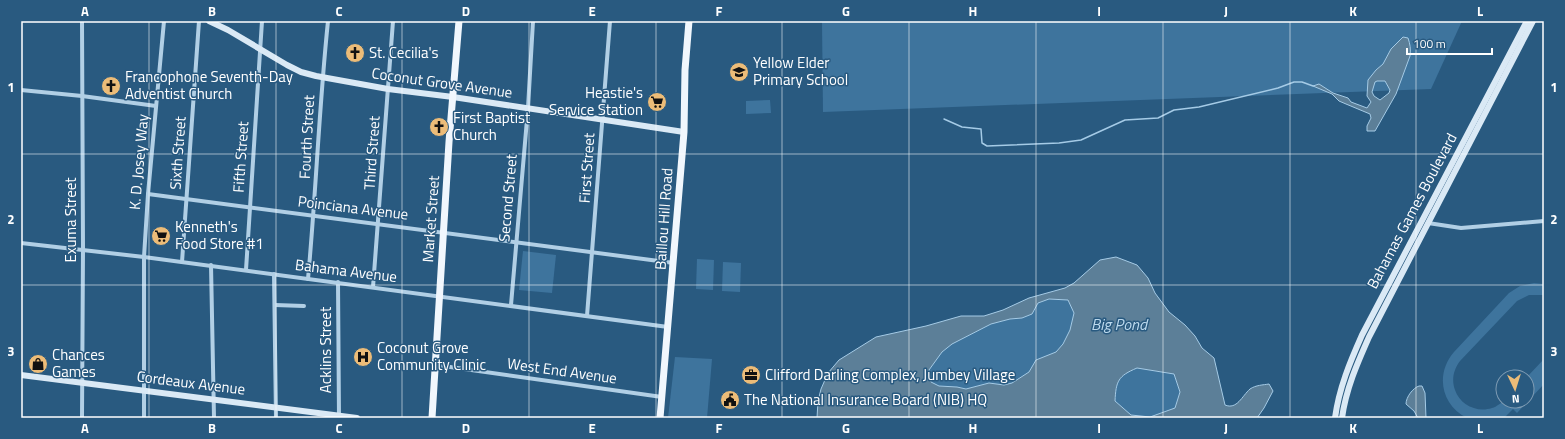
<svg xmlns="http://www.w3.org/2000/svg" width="1565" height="439" font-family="'Titillium Web',sans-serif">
	<rect width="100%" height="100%" fill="#295a80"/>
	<!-- green -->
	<g fill="#3e749d">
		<path d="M822,21H1462L1431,89L823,112Z"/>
		<path d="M770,100L771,113L746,114V101Z"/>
		<path d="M523,251L556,255L552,293L519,290Z"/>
		<path d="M697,259L714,260L713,290L696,289Z"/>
		<path d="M723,262L741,263L740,292L722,291Z"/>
		<path d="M1534,283L1544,284V295H1529L1517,301L1460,361C1454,369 1451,379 1455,390C1460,405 1477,413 1492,408C1497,407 1501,402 1505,401C1512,400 1520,401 1527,401V377L1544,359V384L1517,413L1513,409L1504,418H1467C1441,405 1435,374 1454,352L1509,293L1520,286Z"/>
		<path d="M1049,299L1068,300L1074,313L1070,330L1063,344L1056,352L1036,360L1029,372L1012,383L1004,385L989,383L966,389L957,387L939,386L931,382L929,370L942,352L952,344L991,324L1010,319L1022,318L1032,314L1038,303Z"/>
		<path d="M675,357L712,359L707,418H668Z"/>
		<path d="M1137,368L1174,374L1180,392L1175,408L1150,417L1131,415L1115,401C1117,380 1117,376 1137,368Z"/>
	</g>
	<!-- water -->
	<g fill="#5c7f98" stroke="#a5cbe6" fill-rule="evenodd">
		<path d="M1403,37L1408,38C1410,44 1411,49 1410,56L1396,94L1375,131H1367V126L1371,118L1370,114L1346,104L1339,101L1332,94L1313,86L1319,84L1333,93L1348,98L1351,102L1367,108L1371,102L1367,96L1368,80L1376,70L1383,64L1391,49ZM1377,81H1385L1390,90L1389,93L1380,100L1374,96L1372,92L1375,82Z"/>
		<path d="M1116,257L1137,265L1148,278L1155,293L1169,312L1185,325L1195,336L1202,348L1214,358L1225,405C1237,410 1242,396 1250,389C1256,385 1263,385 1269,384L1273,391L1264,408L1257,418H817L818,401L821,389L828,373L839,360L876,337L926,326L961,316H984L1003,310L1029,298L1065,288L1074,283L1100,260ZM1049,299L1068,300L1074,313L1070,330L1063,344L1056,352L1036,360L1029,372L1012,383L1004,385L989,383L966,389L957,387L939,386L931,382L929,370L942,352L952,344L991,324L1010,319L1022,318L1032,314L1038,303ZM1137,368L1174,374L1180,392L1175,408L1150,417L1131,415L1115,401C1116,381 1118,376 1137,368Z"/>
		<path d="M1419,386H1422L1425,393L1426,418H1418L1414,411L1406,404C1406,397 1413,388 1419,386Z"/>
	</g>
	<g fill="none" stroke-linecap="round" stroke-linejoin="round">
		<!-- stream -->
		<path stroke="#a5cbe6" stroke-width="1.5" d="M944,119L962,127L981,129L982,143L987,146L1059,143L1081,140L1125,120L1158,118L1174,110L1199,107L1278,88L1294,82H1302L1313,86"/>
		<!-- street -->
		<g stroke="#b1cfe5" stroke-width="4">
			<path d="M82,21L83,249L82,418"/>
			<path d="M21,90L82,96L156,106"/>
			<path d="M148,194L674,263"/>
			<path d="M1428,223L1461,228L1544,221"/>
			<path d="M21,243L144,257L668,327"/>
			<path d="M182,262L199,21"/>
			<path d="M211,265L214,418"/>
			<path d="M246,270L262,21"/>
			<path d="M274,274L276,418"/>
			<path d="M308,279C316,193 319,107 328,21"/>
			<path d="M338,282L339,418"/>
			<path d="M373,287L393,21"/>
			<path d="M275,305L304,306"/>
			<path d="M511,305L528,108L533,21"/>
			<path d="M587,316L610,21"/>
			<path d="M436,365L662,397"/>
			<path d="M144,418V257L148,194L164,21"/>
		</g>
		<!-- secondary -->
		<g stroke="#dae9f5" stroke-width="6">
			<path d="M209,21L228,30L287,65L301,72L316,76L388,89L453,97L684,132"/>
			<path d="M21,375L357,418"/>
			<path d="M1335,418C1339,388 1350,362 1362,335L1527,21"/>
			<path d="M1342,418C1346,389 1357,364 1369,337L1533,21"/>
		</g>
		<!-- primary -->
		<g stroke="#f1f7fd" stroke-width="7">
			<path d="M432,418L449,142L459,21"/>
			<path d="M660,418L684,132L685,70L689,21"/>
		</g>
	</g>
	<!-- grid -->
	<path fill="none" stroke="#fff" stroke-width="1" stroke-opacity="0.55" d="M149,21V418M276,21V418M402,21V418M529,21V418M656,21V418M782,21V418M909,21V418M1036,21V418M1163,21V418M1290,21V418M1416,21V418M21,154H1544M21,285H1544"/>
	<!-- icons -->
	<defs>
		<symbol id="church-disc" viewBox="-11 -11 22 22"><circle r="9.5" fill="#ecbc78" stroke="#295a80"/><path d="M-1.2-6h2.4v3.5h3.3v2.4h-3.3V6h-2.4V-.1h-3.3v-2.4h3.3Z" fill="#111"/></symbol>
		<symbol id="school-disc" viewBox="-11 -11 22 22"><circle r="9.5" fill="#ecbc78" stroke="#295a80"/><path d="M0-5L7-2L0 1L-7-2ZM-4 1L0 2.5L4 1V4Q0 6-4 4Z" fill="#111"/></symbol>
		<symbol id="supermarket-disc" viewBox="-11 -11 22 22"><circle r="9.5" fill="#ecbc78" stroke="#295a80"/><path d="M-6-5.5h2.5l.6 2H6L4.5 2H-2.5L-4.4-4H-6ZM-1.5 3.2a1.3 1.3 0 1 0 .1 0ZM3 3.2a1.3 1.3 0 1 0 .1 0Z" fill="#111"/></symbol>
		<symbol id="hospital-disc" viewBox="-11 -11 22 22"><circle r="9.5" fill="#ecbc78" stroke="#295a80"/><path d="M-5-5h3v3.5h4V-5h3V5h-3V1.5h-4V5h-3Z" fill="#111"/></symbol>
		<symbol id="shop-disc" viewBox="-11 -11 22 22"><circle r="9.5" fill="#ecbc78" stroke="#295a80"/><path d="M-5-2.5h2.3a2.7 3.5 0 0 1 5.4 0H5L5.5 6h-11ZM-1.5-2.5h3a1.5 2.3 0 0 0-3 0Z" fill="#111"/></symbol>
		<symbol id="office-disc" viewBox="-11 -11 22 22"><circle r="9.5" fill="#ecbc78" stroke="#295a80"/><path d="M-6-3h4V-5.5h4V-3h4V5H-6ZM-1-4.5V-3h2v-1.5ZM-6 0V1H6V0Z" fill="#111"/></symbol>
		<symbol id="civic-disc" viewBox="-11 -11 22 22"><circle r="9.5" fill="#ecbc78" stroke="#295a80"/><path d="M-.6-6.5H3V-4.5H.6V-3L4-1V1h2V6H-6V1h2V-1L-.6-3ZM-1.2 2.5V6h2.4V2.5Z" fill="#111"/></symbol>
	</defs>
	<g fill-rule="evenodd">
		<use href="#church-disc" x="344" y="42" width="22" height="22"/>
		<use href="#school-disc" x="728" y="61" width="22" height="22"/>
		<use href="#church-disc" x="100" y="75" width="22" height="22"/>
		<use href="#supermarket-disc" x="646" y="91" width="22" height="22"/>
		<use href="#church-disc" x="428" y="116" width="22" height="22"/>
		<use href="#supermarket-disc" x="150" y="225" width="22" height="22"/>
		<use href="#hospital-disc" x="352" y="346" width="22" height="22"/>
		<use href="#shop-disc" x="27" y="353" width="22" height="22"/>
		<use href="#office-disc" x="740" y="364" width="22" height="22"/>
		<use href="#civic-disc" x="719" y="389" width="22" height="22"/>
	</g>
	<g text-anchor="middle" stroke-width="3" stroke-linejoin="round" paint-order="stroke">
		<!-- poi labels -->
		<g font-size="15" fill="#fff" stroke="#295a80" text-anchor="start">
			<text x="369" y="58">St. Cecilia's</text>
			<text x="753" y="68">Yellow Elder<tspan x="753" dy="17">Primary School</tspan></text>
			<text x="125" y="82">Francophone Seventh-Day<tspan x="125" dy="17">Adventist Church</tspan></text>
			<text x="643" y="98" text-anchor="end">Heastie's<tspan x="643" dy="17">Service Station</tspan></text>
			<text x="453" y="123">First Baptist<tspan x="453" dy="17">Church</tspan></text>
			<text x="175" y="232">Kenneth's<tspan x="175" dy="17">Food Store #1</tspan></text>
			<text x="377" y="353">Coconut Grove<tspan x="377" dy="17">Community Clinic</tspan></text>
			<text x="52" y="360">Chances<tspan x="52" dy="17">Games</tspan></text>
			<text x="765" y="380">Clifford Darling Complex, Jumbey Village</text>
			<text x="744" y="405">The National Insurance Board (NIB) HQ</text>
		</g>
		<!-- street labels -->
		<g font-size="15" fill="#fff" stroke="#295a80">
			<text transform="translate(442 83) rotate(8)" y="5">Coconut Grove Avenue</text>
			<text transform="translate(307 137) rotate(-87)" y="5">Fourth Street</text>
			<text transform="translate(178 153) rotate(-86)" y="5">Sixth Street</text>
			<text transform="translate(372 153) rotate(-86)" y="5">Third Street</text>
			<text transform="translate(241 157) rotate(-86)" y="5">Fifth Street</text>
			<text transform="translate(139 162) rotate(-85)" y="5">K. D. Josey Way</text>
			<text transform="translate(587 168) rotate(-86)" y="5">First Street</text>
			<text transform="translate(508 198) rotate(-85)" y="5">Second Street</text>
			<text transform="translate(353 208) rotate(7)" y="5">Poinciana Avenue</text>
			<text transform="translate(1412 211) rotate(-62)" y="5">Bahamas Games Boulevard</text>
			<text transform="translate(431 219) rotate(-86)" y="5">Market Street</text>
			<text transform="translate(664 219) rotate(-86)" y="5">Baillou Hill Road</text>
			<text transform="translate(71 220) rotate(-90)" y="5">Exuma Street</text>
			<text transform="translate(346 271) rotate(7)" y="5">Bahama Avenue</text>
			<text transform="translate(326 350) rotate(-90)" y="5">Acklins Street</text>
			<text transform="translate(562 371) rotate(8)" y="5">West End Avenue</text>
			<text transform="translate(191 383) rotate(7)" y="5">Cordeaux Avenue</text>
		</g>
		<!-- water labels -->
		<g font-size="16" font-style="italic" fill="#bcd9ed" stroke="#295a80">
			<text x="1119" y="330">Big Pond</text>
		</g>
	</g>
	<!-- border -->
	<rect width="1565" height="439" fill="none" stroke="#295a80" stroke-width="44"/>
	<!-- north arrow -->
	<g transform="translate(1515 389) rotate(176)"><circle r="19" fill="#295a80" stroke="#7f9cb3"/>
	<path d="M0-3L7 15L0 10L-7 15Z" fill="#ecbc78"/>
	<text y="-6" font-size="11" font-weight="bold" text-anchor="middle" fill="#ffffff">N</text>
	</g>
	<!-- scale -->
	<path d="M1407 48v6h85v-6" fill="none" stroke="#ffffff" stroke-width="2"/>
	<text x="1413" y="48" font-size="12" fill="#ffffff" stroke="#295a80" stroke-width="3" paint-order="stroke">100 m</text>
	<rect x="22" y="22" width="1521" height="395" fill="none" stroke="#fff" stroke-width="1.5"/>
	<g font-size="13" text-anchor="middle" font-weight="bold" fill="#fff">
		<text x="85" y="16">A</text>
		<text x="212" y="16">B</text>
		<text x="339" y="16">C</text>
		<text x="466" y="16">D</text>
		<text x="592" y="16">E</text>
		<text x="719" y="16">F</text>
		<text x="846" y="16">G</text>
		<text x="973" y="16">H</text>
		<text x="1099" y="16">I</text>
		<text x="1226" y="16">J</text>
		<text x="1353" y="16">K</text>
		<text x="1480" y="16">L</text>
		<text x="11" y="92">1</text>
		<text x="1554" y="92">1</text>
		<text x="11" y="224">2</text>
		<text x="1554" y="224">2</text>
		<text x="11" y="356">3</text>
		<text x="1554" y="356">3</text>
		<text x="85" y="433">A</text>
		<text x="212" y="433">B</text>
		<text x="339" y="433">C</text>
		<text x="466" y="433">D</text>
		<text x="592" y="433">E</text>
		<text x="719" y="433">F</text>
		<text x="846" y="433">G</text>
		<text x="973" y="433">H</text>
		<text x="1099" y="433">I</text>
		<text x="1226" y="433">J</text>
		<text x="1353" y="433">K</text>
		<text x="1480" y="433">L</text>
	</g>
</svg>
